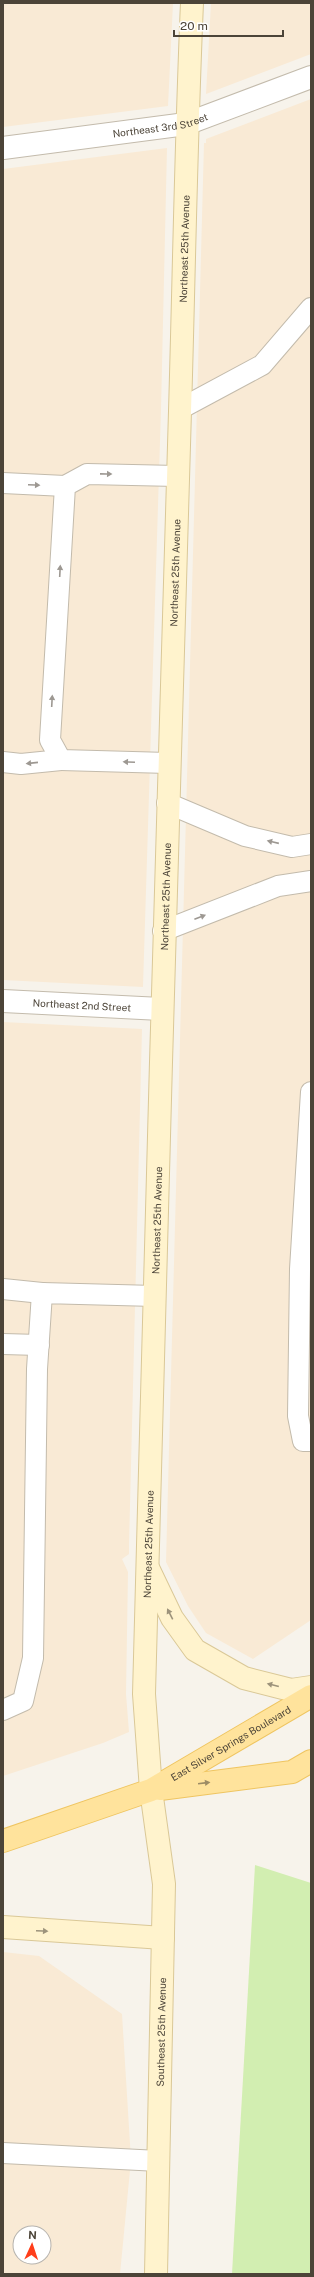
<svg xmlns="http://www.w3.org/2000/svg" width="314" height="2277" font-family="'Public Sans',sans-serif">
	<rect width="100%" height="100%" fill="#f7f3eb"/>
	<!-- commercial -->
	<g fill="#f9ead5" fill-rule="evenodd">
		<path d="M3,3H173L168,106L3,127Z"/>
		<path d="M211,3H311V54L206,94Z"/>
		<path d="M311,99V1620L253,1659L206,1633L188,1606L166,1562L204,143H206V139Z"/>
		<path d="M167,148L161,409L143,987L3,980V169Z"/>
		<path d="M3,1022L142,1029L129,1545V1554L122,1559L128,1572L126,1694L129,1732L103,1743L3,1776Z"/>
		<path d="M3,1952L39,1956L122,2014L131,2160L120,2274H3ZM20,2233H44V2257H20Z"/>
	</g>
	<!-- green -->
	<path fill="#d2eeb1" d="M255,1865L311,1883V2274H232Z"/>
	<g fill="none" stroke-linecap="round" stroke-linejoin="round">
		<defs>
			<g id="service">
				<path d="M180,409L262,365L311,308"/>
				<path d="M3,483L65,486"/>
				<path d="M3,762L21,764L61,760"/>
				<path d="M168,763L61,760L50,740L65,486L87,474L177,476"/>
				<path d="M167,803L245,836L292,847L311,844"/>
				<path d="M163,931L278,886L311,881"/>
				<path d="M311,1092L300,1269L298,1416L303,1441H311"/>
				<path d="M3,1289L42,1293"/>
				<path d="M3,1344L39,1345"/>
				<path d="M3,1710L23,1701L33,1658L37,1369L42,1293L155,1296"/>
				<path d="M3,2153L159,2161"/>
			</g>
			<g id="minor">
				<path id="s1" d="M3,1001L161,1009"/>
			</g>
			<g id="tertiary">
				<path id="s2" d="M3,148L186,124L311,77"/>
			</g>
			<g id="secondary">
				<path d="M149,1570L172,1618L195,1650L244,1678L291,1690L311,1687"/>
				<path d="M3,1927L163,1938"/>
				<path id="s3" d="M156,2274L164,1884L151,1790L144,1694C156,1266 166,839 180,411C184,275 186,139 192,3"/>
			</g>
			<g id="primary">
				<path d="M160,1789L292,1772L311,1761"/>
				<path id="s4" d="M3,1841L151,1790L311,1696"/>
			</g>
		</defs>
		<!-- service casing -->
		<use href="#service" stroke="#c3bbac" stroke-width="22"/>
		<!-- minor casing -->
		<use href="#minor" stroke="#c3bbac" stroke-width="24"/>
		<!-- tertiary casing -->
		<use href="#tertiary" stroke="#c3bbac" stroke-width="24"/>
		<!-- secondary casing -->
		<use href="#secondary" stroke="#dac897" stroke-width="24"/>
		<!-- primary casing -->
		<use href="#primary" stroke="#efc561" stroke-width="24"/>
		<!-- service -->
		<use href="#service" stroke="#fff" stroke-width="20"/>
		<!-- minor -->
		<use href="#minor" stroke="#fff" stroke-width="22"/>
		<!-- tertiary -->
		<use href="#tertiary" stroke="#fff" stroke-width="22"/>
		<!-- secondary -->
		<use href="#secondary" stroke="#fff3cd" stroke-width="22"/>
		<!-- primary -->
		<use href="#primary" stroke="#ffe39c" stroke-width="22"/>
	</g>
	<!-- one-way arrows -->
	<defs><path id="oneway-solid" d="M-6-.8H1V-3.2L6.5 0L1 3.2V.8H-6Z"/></defs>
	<g fill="#9d9892">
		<use href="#oneway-solid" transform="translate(106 474) rotate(1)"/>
		<use href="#oneway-solid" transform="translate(34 485) rotate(2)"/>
		<use href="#oneway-solid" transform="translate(60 571) rotate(-87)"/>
		<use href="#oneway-solid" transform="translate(52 701) rotate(-87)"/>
		<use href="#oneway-solid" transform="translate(129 762) rotate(-178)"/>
		<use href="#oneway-solid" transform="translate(32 763) rotate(174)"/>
		<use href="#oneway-solid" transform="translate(273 842) rotate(-167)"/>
		<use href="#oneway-solid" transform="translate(200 917) rotate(-21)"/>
	</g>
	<g fill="#9d937b">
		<use href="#oneway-solid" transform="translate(170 1614) rotate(-117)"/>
		<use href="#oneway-solid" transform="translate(273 1685) rotate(-166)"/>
		<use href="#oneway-solid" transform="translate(42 1931) rotate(3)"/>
	</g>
	<use fill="#9d8c65" href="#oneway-solid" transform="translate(204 1783) rotate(-7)"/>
	<g text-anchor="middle" stroke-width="3" stroke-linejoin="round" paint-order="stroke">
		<!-- street labels -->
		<g font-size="10" fill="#4c4438" stroke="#fff">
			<text dy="4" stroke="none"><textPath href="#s2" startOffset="159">Northeast 3rd Street</textPath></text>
			<text dy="4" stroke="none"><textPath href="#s3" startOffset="2027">Northeast 25th Avenue</textPath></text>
			<text dy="4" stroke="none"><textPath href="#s3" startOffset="1703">Northeast 25th Avenue</textPath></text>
			<text dy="4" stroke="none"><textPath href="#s3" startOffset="1379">Northeast 25th Avenue</textPath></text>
			<text dy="4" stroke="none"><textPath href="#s1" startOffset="79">Northeast 2nd Street</textPath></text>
			<text dy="4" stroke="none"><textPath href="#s3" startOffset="1055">Northeast 25th Avenue</textPath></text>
			<text dy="4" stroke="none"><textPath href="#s3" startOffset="731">Northeast 25th Avenue</textPath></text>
			<text dy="4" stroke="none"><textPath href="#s4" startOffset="249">East Silver Springs Boulevard</textPath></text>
			<text dy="4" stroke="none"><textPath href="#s3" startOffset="242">Southeast 25th Avenue</textPath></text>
		</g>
	</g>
	<!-- border -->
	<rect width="314" height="2277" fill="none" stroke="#4c4438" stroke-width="8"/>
	<!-- north arrow -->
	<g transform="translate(32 2245) rotate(3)"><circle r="19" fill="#ffffff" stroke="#b7b4af"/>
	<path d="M0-3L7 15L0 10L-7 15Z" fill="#ff3e1a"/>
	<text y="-6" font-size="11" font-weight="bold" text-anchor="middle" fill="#4c4438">N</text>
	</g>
	<!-- scale -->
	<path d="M174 30v6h109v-6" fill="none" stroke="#4c4438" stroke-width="2"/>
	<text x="180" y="30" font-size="12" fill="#4c4438" stroke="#ffffff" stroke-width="3" paint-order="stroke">20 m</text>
</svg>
